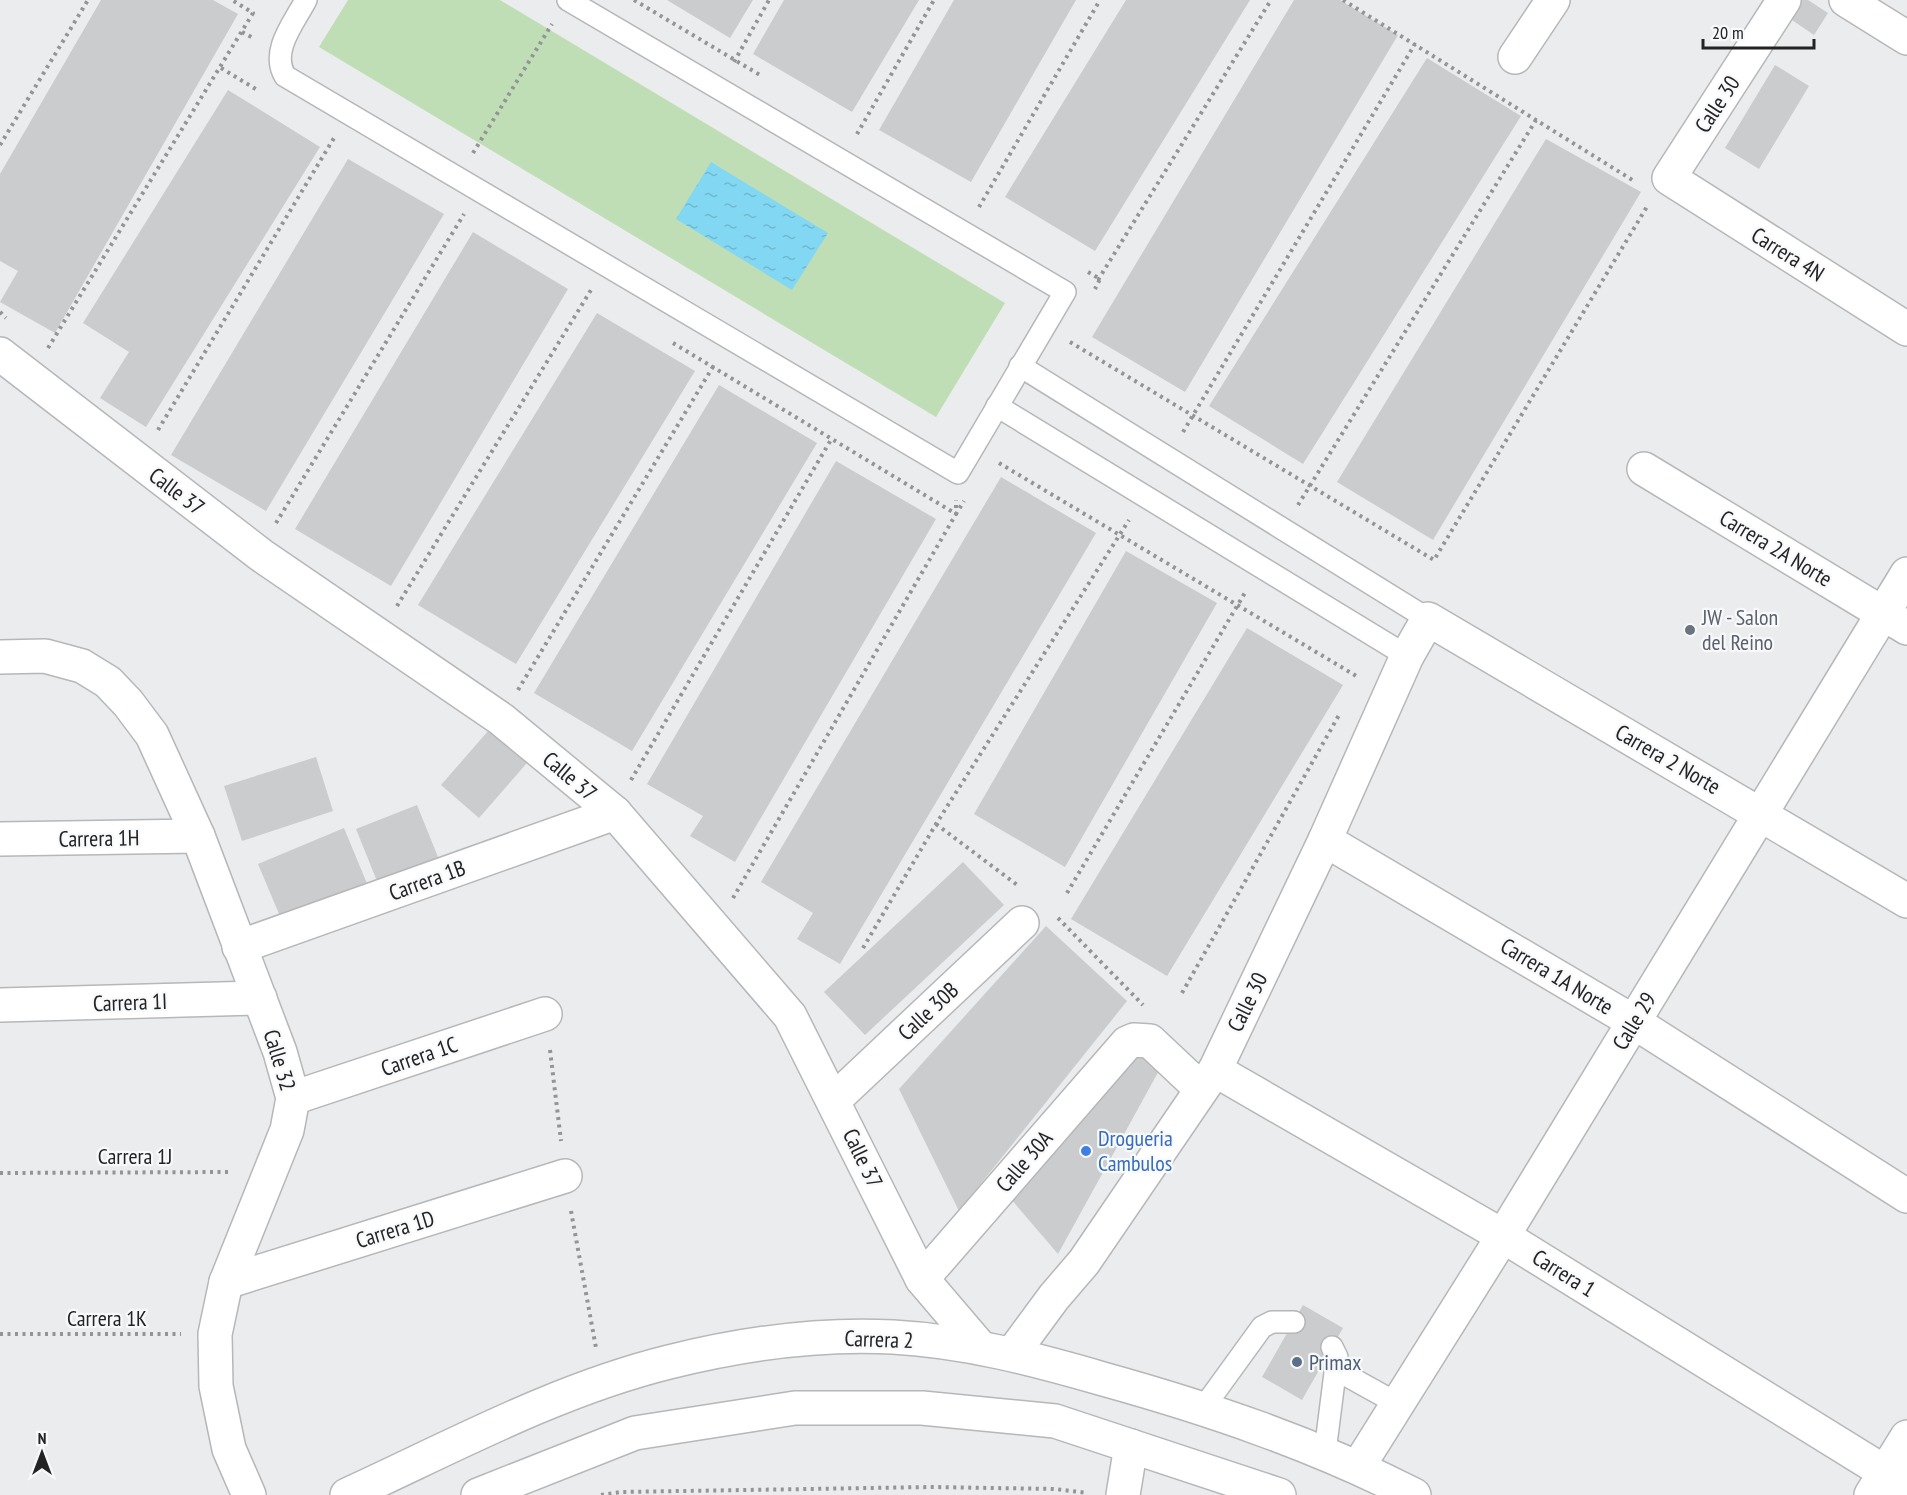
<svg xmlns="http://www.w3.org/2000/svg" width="1907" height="1495" font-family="'PT Sans Narrow',sans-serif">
	<defs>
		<pattern id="water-ripples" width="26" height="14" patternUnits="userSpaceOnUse" patternTransform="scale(1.5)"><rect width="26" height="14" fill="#82d7f3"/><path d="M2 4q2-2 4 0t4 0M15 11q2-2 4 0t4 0" fill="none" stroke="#70b8d0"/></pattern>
	</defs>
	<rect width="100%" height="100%" fill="#ebeced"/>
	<!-- pitch -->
	<path fill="#c0deb5" d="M348,0H500L1005,303L936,417L319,47Z"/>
	<!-- water -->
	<path fill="url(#water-ripples)" d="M711,162L828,233L792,290L676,219Z"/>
	<!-- building -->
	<g fill="#cbcccd">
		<path d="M101,0H213L238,14L55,333L0,302L18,271L0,261V174Z"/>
		<path d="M667,0H753L730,38Z"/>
		<path d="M784,0H919L852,112L753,54Z"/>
		<path d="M954,0H1076L971,182L879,130Z"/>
		<path d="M1126,0H1250L1095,251L1005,197Z"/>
		<path d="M1294,0H1340L1398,35L1185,392L1092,337Z"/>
		<path d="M1801,0H1808L1828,13L1814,35L1789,18Z"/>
		<path d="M1427,58L1521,116L1303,464L1209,406Z"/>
		<path d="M1775,65L1809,86L1759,169L1725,148Z"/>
		<path d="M228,90L320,147L146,427L100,398L129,352L83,323Z"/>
		<path d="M1546,139L1641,192L1433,540L1337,482Z"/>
		<path d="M348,159L444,214L266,511L171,455Z"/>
		<path d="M473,232L568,289L391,586L295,529Z"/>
		<path d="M597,313L695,371L516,664L418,605Z"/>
		<path d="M719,385L817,443L632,751L534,693Z"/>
		<path d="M836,461L936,519L735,862L690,836L703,816L647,784Z"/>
		<path d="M1001,477L1096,533L840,964L797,939L813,913L761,882Z"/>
		<path d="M1126,551L1217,603L1065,867L974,814Z"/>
		<path d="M1247,628L1343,685L1167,976L1071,919Z"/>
		<path d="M495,723L533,756L479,818L441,785Z"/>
		<path d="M316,757L333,811L242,841L224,786Z"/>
		<path d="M417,805L440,862L379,886L356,829Z"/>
		<path d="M344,828L368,886L282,921L258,864Z"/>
		<path d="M963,862L1004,905L865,1035L824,992Z"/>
		<path d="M1046,926L1127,1001L959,1211L899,1089Z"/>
		<path d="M1137,1047L1161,1067L1058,1254L1010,1198Z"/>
		<path d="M1303,1305L1343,1328L1302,1400L1262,1377Z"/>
	</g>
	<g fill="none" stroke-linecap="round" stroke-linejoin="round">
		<defs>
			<g id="lane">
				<path d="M306,0C294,23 270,51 285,76L958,473L1065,292L568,0"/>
				<path d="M1020,366L1428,619"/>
				<path d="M997,406L1407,656"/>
				<path d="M1335,1369L1398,1404"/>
				<path d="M1204,1407L1262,1327L1272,1322H1294"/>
				<path d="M1325,1452L1337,1357L1332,1347"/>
			</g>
			<g id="street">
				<path d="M1784,0L1669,178L1907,329"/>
				<path d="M1846,0L1907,38"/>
				<path d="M1515,57L1553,0"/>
				<path d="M1644,469L1907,628"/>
				<path d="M0,657L45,656L82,666L108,682L128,703L152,735L198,836L280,1052L293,1098L287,1130L226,1282L215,1334L216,1386L229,1449L249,1495"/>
				<path d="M0,839L198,836"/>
				<path d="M1325,840L1634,1022L1907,1196"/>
				<path d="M239,947L615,813"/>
				<path d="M0,1005L260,998"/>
				<path d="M1215,1070L1503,1236L1907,1486"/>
				<path d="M293,1098L545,1014"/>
				<path d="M834,1100L1022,923"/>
				<path d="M922,1279L1127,1043L1134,1040L1150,1041L1201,1089"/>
				<path d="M226,1282L565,1176"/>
				<path d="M1012,1354L1054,1297L1084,1262L1215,1070L1325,840L1407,656L1428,619L1907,901"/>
				<path d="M1358,1467L1503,1236L1907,574"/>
				<path d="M1123,1495L1131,1446"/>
				<path d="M1871,1495L1907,1437"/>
			</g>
			<g id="secondary">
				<path d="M0,354L261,555L501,719L615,813L790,1016L922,1279L980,1347"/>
				<path d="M347,1495C452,1447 556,1390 669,1362C741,1344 819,1333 893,1337C965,1341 1034,1359 1103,1379C1211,1409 1314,1444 1414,1495"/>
				<path d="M478,1495L635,1433L795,1408H922L1055,1421L1279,1495"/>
			</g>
		</defs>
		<!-- lane casing -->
		<use href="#lane" stroke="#b6b7b9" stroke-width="24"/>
		<!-- street casing -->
		<use href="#street" stroke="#b6b7b9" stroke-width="36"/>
		<!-- secondary casing -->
		<use href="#secondary" stroke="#b6b7b9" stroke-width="36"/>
		<!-- path -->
		<g stroke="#939495" stroke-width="4" stroke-dasharray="3 4.5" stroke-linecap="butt">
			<path d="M634,0L760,75"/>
			<path d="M1343,0L1634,181"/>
			<path d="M242,32L255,39"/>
			<path d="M734,62L769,0"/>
			<path d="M221,68L259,91"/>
			<path d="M857,134L934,0"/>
			<path d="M0,145L88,0"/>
			<path d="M473,153L552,24"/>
			<path d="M979,207L1100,0"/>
			<path d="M1088,272L1100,279L1095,289"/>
			<path d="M1098,280L1271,0"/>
			<path d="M0,312L6,318"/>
			<path d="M1070,342L1434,560L1648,205"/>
			<path d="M673,343L956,514L964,501"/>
			<path d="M48,348L253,13L232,0"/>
			<path d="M158,430L334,138"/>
			<path d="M1183,432L1415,44"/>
			<path d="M999,463L1358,677"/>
			<path d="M1298,505L1536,120"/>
			<path d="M276,523L464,214"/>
			<path d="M397,606L591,290"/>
			<path d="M518,690L714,365"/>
			<path d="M631,780L832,438"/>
			<path d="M936,824L1020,887"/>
			<path d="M1067,893L1246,591"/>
			<path d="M733,898L956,514V500"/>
			<path d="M1058,918L1143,1005"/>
			<path d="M863,948L936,824L1129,520"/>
			<path d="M1182,993L1339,715"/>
			<path d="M550,1050L561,1141"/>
			<path d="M0,1173L231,1172"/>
			<path d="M571,1211L596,1348"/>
			<path d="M0,1334H181"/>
			<path d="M601,1495L621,1492L931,1487L1055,1489L1088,1493"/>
		</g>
		<!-- lane -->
		<use href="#lane" stroke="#fff" stroke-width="21"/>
		<!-- street -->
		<use href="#street" stroke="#fff" stroke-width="33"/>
		<!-- secondary -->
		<use href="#secondary" stroke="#fff" stroke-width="33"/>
	</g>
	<!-- markers -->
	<circle fill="#6b7280" stroke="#f8f9fb" stroke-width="2" cx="1690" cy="630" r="6"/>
	<circle fill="#3f7fe0" stroke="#f8f9fb" stroke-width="2" cx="1086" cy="1151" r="6"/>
	<circle fill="#5c6f8a" stroke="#f8f9fb" stroke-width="2" cx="1297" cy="1362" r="6"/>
	<g text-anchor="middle" stroke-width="4.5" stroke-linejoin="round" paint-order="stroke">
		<!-- street labels -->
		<g font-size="22" fill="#232324" stroke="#f8f9fb">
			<text transform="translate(1717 104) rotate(-57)" y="8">Calle 30</text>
			<text transform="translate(1788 254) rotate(32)" y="8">Carrera 4N</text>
			<text transform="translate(177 491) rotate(37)" y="8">Calle 37</text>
			<text transform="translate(1776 548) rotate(31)" y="8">Carrera 2A Norte</text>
			<text transform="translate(1668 759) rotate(30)" y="8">Carrera 2 Norte</text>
			<text transform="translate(570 776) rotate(40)" y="8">Calle 37</text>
			<text transform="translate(99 838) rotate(-1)" y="8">Carrera 1H</text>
			<text transform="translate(427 880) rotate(-20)" y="8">Carrera 1B</text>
			<text transform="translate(1557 976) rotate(31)" y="8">Carrera 1A Norte</text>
			<text transform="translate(130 1002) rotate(-2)" y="8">Carrera 1I</text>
			<text transform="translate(1247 1002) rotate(-64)" y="8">Calle 30</text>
			<text transform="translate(928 1011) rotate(-43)" y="8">Calle 30B</text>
			<text transform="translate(1634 1021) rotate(-59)" y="8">Calle 29</text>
			<text transform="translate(419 1056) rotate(-19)" y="8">Carrera 1C</text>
			<text transform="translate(280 1060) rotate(73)" y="8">Calle 32</text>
			<text x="135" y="1164">Carrera 1J</text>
			<text transform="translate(863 1158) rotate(64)" y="8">Calle 37</text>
			<text transform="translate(1024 1161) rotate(-49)" y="8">Calle 30A</text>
			<text transform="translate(395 1229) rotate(-17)" y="8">Carrera 1D</text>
			<text transform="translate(1564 1273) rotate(32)" y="8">Carrera 1</text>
			<text x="107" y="1326">Carrera 1K</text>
			<text transform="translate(879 1339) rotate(2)" y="8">Carrera 2</text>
		</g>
		<!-- worship labels -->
		<g font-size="22" fill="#5b616d" stroke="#f8f9fb" text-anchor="start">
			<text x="1702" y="625">JW - Salon<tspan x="1702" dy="25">del Reino</tspan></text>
		</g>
		<!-- shop labels -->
		<g font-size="22" fill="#366cbe" stroke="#f8f9fb" text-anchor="start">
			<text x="1098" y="1146">Drogueria<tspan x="1098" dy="25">Cambulos</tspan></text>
		</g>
		<!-- service labels -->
		<g font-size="22" fill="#4e5e75" stroke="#f8f9fb" text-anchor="start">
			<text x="1309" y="1370">Primax</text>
		</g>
	</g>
	<!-- north arrow -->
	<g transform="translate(42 1453)" stroke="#f8f9fb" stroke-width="4.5" paint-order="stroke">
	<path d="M0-4.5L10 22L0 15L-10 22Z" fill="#232324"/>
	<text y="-9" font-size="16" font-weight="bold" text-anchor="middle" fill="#232324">N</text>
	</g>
	<!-- scale -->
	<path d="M1703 39v9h111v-9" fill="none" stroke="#232324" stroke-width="3"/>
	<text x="1712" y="39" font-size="18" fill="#232324" stroke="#f8f9fb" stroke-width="4.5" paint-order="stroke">20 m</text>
</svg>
